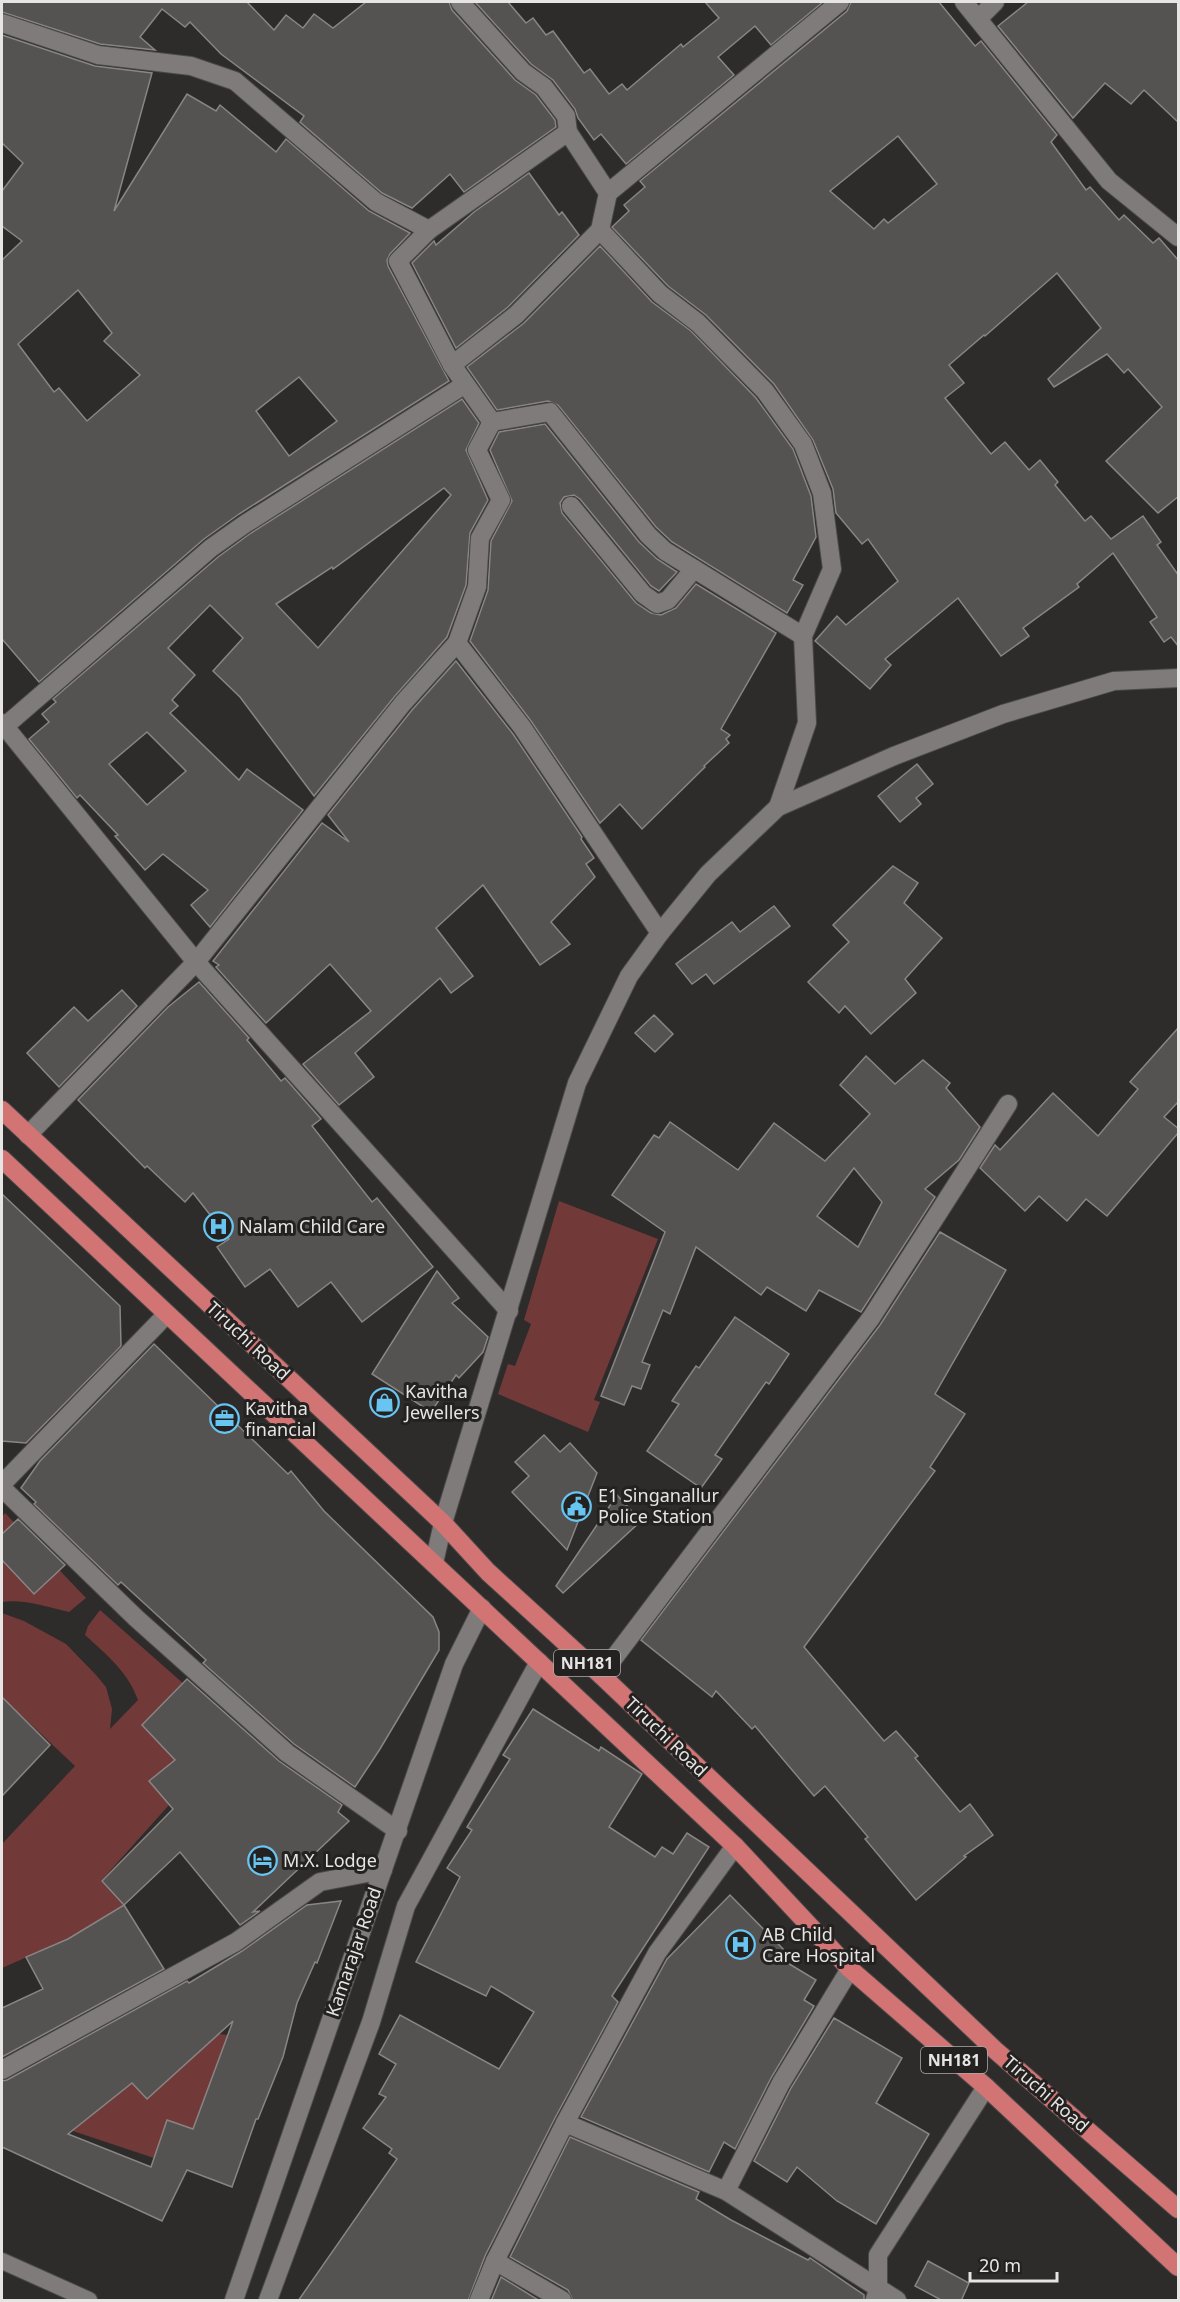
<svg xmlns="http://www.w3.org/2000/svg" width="1180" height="2302" font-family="'Noto Sans',sans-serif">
	<rect width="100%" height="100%" fill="#2e2b2b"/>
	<!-- green -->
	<g fill="#713a39">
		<path d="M559,1201L658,1239L594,1400L600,1402L588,1432L498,1394L508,1364L515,1366L531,1324L524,1320Z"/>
		<path d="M5,1513L86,1598L69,1612C47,1607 24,1599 2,1602V1517Z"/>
		<path d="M100,1610L236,1730L101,1881L124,1905L68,1939L2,1968V1844L75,1766L2,1697V1613L24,1621L66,1644L96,1675L106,1687L112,1709L110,1729L138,1700C128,1672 107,1655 85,1635L88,1626Z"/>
		<path d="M194,2021L219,2034L228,2035L204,2133L167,2120L154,2158L37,2119L88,2118L132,2083L147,2099Z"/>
	</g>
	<!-- building -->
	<g fill="#555252" stroke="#898585" stroke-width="1.5" fill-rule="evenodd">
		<path d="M2,2H247L274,30L286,15L303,28L314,14L333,28L366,2H449L452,10L515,80L536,95L555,120L556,127L464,192L450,174L412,208L382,193L300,122L304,116L221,54L190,22L185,27L162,9L140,37L155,50L100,44L2,12Z"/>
		<path d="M475,2H508L526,23L533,18L546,35L553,31L584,73L590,69L609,94L622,84L627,90L681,44L683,47L719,18L705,2H823L771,45L755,26L718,57L734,75L626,164L601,134L594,140L578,118L575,109L553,80L531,64Z"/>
		<path d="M851,2H939L975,46L981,41L1057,135L1051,142L1086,190L1090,187L1119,220L1124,215L1153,243L1159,238L1179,261V496L1158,513L1106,461L1162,407L1128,369L1124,373L1107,354L1054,387L1048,379L1101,328L1057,273L985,336L984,335L949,365L964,383L945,398L991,454L1005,442L1029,470L1040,460L1058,482L1055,485L1085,521L1091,516L1111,539L1143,516L1161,542L1157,545L1179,576V647L1171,637L1164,642L1150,622L1157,617L1113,553L1077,584L1079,587L1023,628L1029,636L1001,656L958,598L885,659L891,665L870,689L815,641L837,616L846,625L898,581L868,539L862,544L836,513L833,489L813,440L774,384L706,315L668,286L612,227L629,211L624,205L645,187L640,181L847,11ZM898,136L937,184L888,223L884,219L874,229L830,191Z"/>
		<path d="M1028,2H1179V123L1144,90L1131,104L1105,83L1073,118L998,26Z"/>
		<path d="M2,35L95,66L152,73L114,211L187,94L216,111L220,105L276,152L286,139L369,211L410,233L390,254L387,260L388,266L449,381L239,514L204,539L39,682L2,639V260L22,241L2,226V191L23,163L2,143ZM78,290L112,333L104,341L140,375L87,421L59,388L54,392L18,344ZM299,377L337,421L289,456L256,411Z"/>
		<path d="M529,173L559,215L562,212L579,235L508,307L456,348L412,263L434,241L436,245L474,212Z"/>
		<path d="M600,246L652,302L691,331L756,398L793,449L811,496L816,537L793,580L803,585L787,613L672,542L656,527L558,405L548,401L497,410L467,367L524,323Z"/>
		<path d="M462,399L479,423L466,450L488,500L470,533L466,585L447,637L395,696L314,796L240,697L213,671L243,638L210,605L168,648L195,675L172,700L178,706L170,713L239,780L247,769L303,810L210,927L191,905L208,890L163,854L145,870L115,836L118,835L80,795L77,798L29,739L49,722L42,714L56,702L53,699L218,557L251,533ZM444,488L451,495L318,648L276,604L332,567L333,569ZM147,732L186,771L147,805L109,764Z"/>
		<path d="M545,424L639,542L657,559L677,572L659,591L651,586L580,499L574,495L564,497L560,503L562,513L636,603L651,613L661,615L676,608L696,584L776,633L721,729L730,735L726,739L729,743L704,766L705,767L642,829L620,804L600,823L531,721L470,641L488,590L491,541L512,501L490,450L499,432Z"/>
		<path d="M456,661L513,734L582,837L581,839L594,858L586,864L595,877L551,922L570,944L540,965L483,885L436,928L473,976L451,993L440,978L355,1053L374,1077L339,1105L303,1064L371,1011L330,964L266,1023L216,967L219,965L213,961L322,823L349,842L328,815L412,710Z"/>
		<path d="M917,764L933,784L916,798L921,804L900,822L878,796Z"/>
		<path d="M893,866L918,883L904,903L942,938L905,979L916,993L871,1034L845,1006L839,1013L808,982L849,942L833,925Z"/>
		<path d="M774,906L790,926L714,984L706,974L692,984L676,964L732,922L740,932Z"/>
		<path d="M199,982L249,1038L247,1040L281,1081L285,1078L321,1119L312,1126L372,1202L377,1198L433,1267L362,1322L331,1282L298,1307L270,1269L245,1287L217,1247L229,1239L193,1193L185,1202L147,1166L145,1168L78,1100L168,1007Z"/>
		<path d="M122,990L137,1006L59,1087L27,1053L74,1007L88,1021Z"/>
		<path d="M654,1015L673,1034L655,1052L635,1033Z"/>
		<path d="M1179,1027V1101L1164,1117L1179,1129V1132L1107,1216L1086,1199L1067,1221L1039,1196L1025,1211L980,1168L995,1145L1000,1150L1053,1093L1098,1136L1138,1089L1130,1082Z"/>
		<path d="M866,1056L895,1084L923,1060L950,1083L946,1088L980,1127L959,1160L925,1189L935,1197L861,1312L819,1290L806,1311L767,1287L761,1295L696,1247L670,1314L663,1310L642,1362L650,1365L641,1389L632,1386L624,1405L601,1396L665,1232L612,1195L654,1135L659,1138L670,1122L738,1170L774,1123L825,1161L870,1114L840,1085ZM854,1168L882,1202L858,1247L817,1216Z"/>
		<path d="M2,1194L120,1306L121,1346L26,1443L2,1441Z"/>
		<path d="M940,1232L1006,1270L935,1394L965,1414L930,1467L935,1471L804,1647L884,1741L896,1731L918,1756L915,1758L960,1812L970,1804L993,1835L964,1856L966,1857L916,1900L865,1839L868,1837L825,1786L814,1796L755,1726L752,1729L716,1691L712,1697L641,1640L880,1325Z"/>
		<path d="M437,1271L459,1298L452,1303L488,1337L483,1352L459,1378L456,1375L431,1412L372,1374Z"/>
		<path d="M735,1317L789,1354L769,1384L766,1382L715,1455L722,1459L701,1488L647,1451L679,1404L672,1401L696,1366L699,1368Z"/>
		<path d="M154,1344L288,1474L291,1471L324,1511L433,1617L439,1632V1650L380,1749L355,1787L294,1744L203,1663L206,1660L121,1582L118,1585L34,1504L36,1502L21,1488L40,1461Z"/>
		<path d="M544,1435L560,1452L570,1443L597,1473L567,1550L512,1492L529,1476L515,1462Z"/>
		<path d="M617,1495L641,1521L563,1593L556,1586Z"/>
		<path d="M18,1519L65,1565L34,1594L2,1560V1534Z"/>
		<path d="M187,1679L279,1761L342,1805L338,1812L349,1821L253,1912L260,1911L240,1925L180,1852L124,1905L102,1881L173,1809L149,1781L175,1760L142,1725Z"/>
		<path d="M2,1697L50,1745L2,1796Z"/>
		<path d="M533,1709L599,1751L601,1747L642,1774L609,1827L655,1857L662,1847L673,1854L687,1833L709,1847L612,1996L618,2002L555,2118L485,2256L468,2301H298L397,2159L389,2153L392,2149L363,2128L386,2097L379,2094L396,2064L379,2054L400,2015L499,2069L534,2012L491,1986L486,1996L416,1962L460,1877L447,1868L472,1830L467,1827L510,1759L503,1755Z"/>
		<path d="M730,1895L791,1957L786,1962L816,1980L804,2000L814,2006L771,2078L735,2149L724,2142L709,2172L581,2117L667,1959Z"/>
		<path d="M341,1901L317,1963L315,1962L297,2003L283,2057L258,2119H256L232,2187L187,2170L162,2221L2,2147V2081L7,2080L187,1981L189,1983L242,1951L307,1905ZM233,2021L193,2129L167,2120L151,2167L68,2134L132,2083L147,2099Z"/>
		<path d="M124,1905L164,1969L2,2057V2008L43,1989L26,1957L68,1939Z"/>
		<path d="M834,2018L902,2058L876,2103L929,2134L876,2224L837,2201L797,2167L787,2182L754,2161L791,2088Z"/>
		<path d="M570,2137L699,2192L696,2199L731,2220L808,2260L810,2258L864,2295V2301H573L568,2290L510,2257Z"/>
		<path d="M928,2261L969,2283L961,2301H943L915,2286Z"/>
		<path d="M501,2277L540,2301H491Z"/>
	</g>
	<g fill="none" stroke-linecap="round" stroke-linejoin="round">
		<defs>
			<path id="service" d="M2,2261L89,2300"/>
			<g id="minor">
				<path d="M460,2L523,72L544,87L566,116L568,132L608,193L600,230L660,294L698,323L765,391L803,444L822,493L832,569L803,636L807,723L778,807"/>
				<path d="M964,2L1109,181L1178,237"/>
				<path d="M979,18L995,2"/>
				<path d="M2,23L98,55L191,66L235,81L376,202L429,230L568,132"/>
				<path d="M608,193L840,2"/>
				<path d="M429,230L398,261L452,365L492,422L550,412L648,535L665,551L803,636"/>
				<path d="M452,365L516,315L600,230"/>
				<path d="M571,506L643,594L657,604L668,600L694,569"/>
				<path d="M457,643L522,727L660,933"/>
				<path d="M2,723L196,962L509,1311"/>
				<path d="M4,727L211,548L245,524L464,385"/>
				<path d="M28,1135L196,962L403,703L457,643L477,587L480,538L501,500L477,450L492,422"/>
				<path d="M2,1484L167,1314"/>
				<path d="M2,1488L136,1618L287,1753L398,1831"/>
				<path d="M601,1675L871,1318L1008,1104"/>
				<path d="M2,2070L236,1942L320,1882L383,1870"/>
				<path d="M565,2123L726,2191L897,2300"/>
				<path d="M726,2191L781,2083L850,1969"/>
				<path d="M495,2261L562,2300"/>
				<path d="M875,2299L878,2290V2255L986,2087"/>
				<path d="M479,2300L495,2261L565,2123L657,1953L735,1846"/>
			</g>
			<g id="secondary">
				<path d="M434,1563L443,1523L577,1083L629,976L660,933L708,874L778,807L894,756L1003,714L1114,681L1178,678"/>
				<path d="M234,2300L454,1664L482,1608"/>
				<path d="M268,2300L371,2022L406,1906L539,1662"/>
			</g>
			<g id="trunk">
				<path d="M2,1110L443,1523L488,1572L601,1675L995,2050L1178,2209"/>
				<path d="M2,1159L735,1846L850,1969L986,2087L1178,2267"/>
			</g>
		</defs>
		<!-- service casing -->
		<use href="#service" stroke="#4c4949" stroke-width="18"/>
		<!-- minor casing -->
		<use href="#minor" stroke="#4c4949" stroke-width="20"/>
		<!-- secondary casing -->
		<use href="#secondary" stroke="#4c4949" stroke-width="20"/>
		<!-- trunk casing -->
		<use href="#trunk" stroke="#4c4949" stroke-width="20"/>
		<!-- service -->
		<use href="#service" stroke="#7f7b7b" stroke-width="16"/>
		<!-- minor -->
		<use href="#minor" stroke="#7f7b7b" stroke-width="18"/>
		<!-- secondary -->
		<use href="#secondary" stroke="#7f7b7b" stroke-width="18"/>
		<!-- trunk -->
		<use href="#trunk" stroke="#d27474" stroke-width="18"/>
	</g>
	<!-- icons -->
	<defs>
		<symbol id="hospital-ring" viewBox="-11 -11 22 22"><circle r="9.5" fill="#242121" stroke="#68c4f0" stroke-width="1.5"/><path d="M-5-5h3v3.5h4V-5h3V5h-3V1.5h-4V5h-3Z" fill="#68c4f0"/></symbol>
		<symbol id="shop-ring" viewBox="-11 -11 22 22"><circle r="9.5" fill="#242121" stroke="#68c4f0" stroke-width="1.5"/><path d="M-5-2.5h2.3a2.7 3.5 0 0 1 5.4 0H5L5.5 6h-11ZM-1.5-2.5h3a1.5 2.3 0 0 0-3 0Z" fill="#68c4f0"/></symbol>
		<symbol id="office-ring" viewBox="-11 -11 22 22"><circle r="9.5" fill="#242121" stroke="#68c4f0" stroke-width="1.5"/><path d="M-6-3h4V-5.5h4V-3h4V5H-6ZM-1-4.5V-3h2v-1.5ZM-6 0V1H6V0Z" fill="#68c4f0"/></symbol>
		<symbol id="civic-ring" viewBox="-11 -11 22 22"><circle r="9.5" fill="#242121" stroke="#68c4f0" stroke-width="1.5"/><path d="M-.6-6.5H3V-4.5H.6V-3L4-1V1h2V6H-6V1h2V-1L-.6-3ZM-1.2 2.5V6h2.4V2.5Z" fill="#68c4f0"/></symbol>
		<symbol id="hotel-ring" viewBox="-11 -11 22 22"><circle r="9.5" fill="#242121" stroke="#68c4f0" stroke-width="1.5"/><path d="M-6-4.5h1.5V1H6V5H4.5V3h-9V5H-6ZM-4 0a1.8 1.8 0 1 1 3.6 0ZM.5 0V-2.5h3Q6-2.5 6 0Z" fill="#68c4f0"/></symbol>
	</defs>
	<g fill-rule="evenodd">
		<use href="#hospital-ring" x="202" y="1210" width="33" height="33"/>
		<use href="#shop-ring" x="368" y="1386" width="33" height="33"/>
		<use href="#office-ring" x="208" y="1402" width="33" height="33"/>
		<use href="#civic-ring" x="560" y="1490" width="33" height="33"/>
		<use href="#hotel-ring" x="246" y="1844" width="33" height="33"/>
		<use href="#hospital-ring" x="724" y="1928" width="33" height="33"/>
	</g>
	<g text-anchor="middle" stroke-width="6" stroke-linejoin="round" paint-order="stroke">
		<!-- shield labels -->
		<g fill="#242121" stroke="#acaaaa" stroke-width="1.5">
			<rect x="554" y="1650" width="66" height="26" rx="4.5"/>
			<rect x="921" y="2047" width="66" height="26" rx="4.5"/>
		</g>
		<g font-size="16" font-weight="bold" fill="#e7e4e4">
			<text x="587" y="1669">NH181</text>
			<text x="954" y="2066">NH181</text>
		</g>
		<!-- poi labels -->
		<g font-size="18" fill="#e7e4e4" stroke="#242121" text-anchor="start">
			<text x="239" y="1233">Nalam Child Care</text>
			<text x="405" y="1398">Kavitha<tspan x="405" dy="21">Jewellers</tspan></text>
			<text x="245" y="1415">Kavitha<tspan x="245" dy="21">financial</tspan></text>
			<text x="598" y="1502">E1 Singanallur<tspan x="598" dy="21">Police Station</tspan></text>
			<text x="283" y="1867">M.X. Lodge</text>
			<text x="762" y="1941">AB Child<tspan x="762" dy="21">Care Hospital</tspan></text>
		</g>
		<!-- street labels -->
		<g font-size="18" fill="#e7e4e4" stroke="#242121">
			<text transform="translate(248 1341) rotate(43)" y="6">Tiruchi Road</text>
			<text transform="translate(666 1737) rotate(44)" y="6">Tiruchi Road</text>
			<text transform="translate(354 1952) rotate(-71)" y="6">Kamarajar Road</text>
			<text transform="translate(1046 2094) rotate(41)" y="6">Tiruchi Road</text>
		</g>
	</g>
	<!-- border -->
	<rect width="1180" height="2302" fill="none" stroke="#e7e4e4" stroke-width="6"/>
	<!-- scale -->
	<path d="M970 2272v9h87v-9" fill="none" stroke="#e7e4e4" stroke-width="3"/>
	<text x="979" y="2272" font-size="18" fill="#e7e4e4" stroke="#242121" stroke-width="4.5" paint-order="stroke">20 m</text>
</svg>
